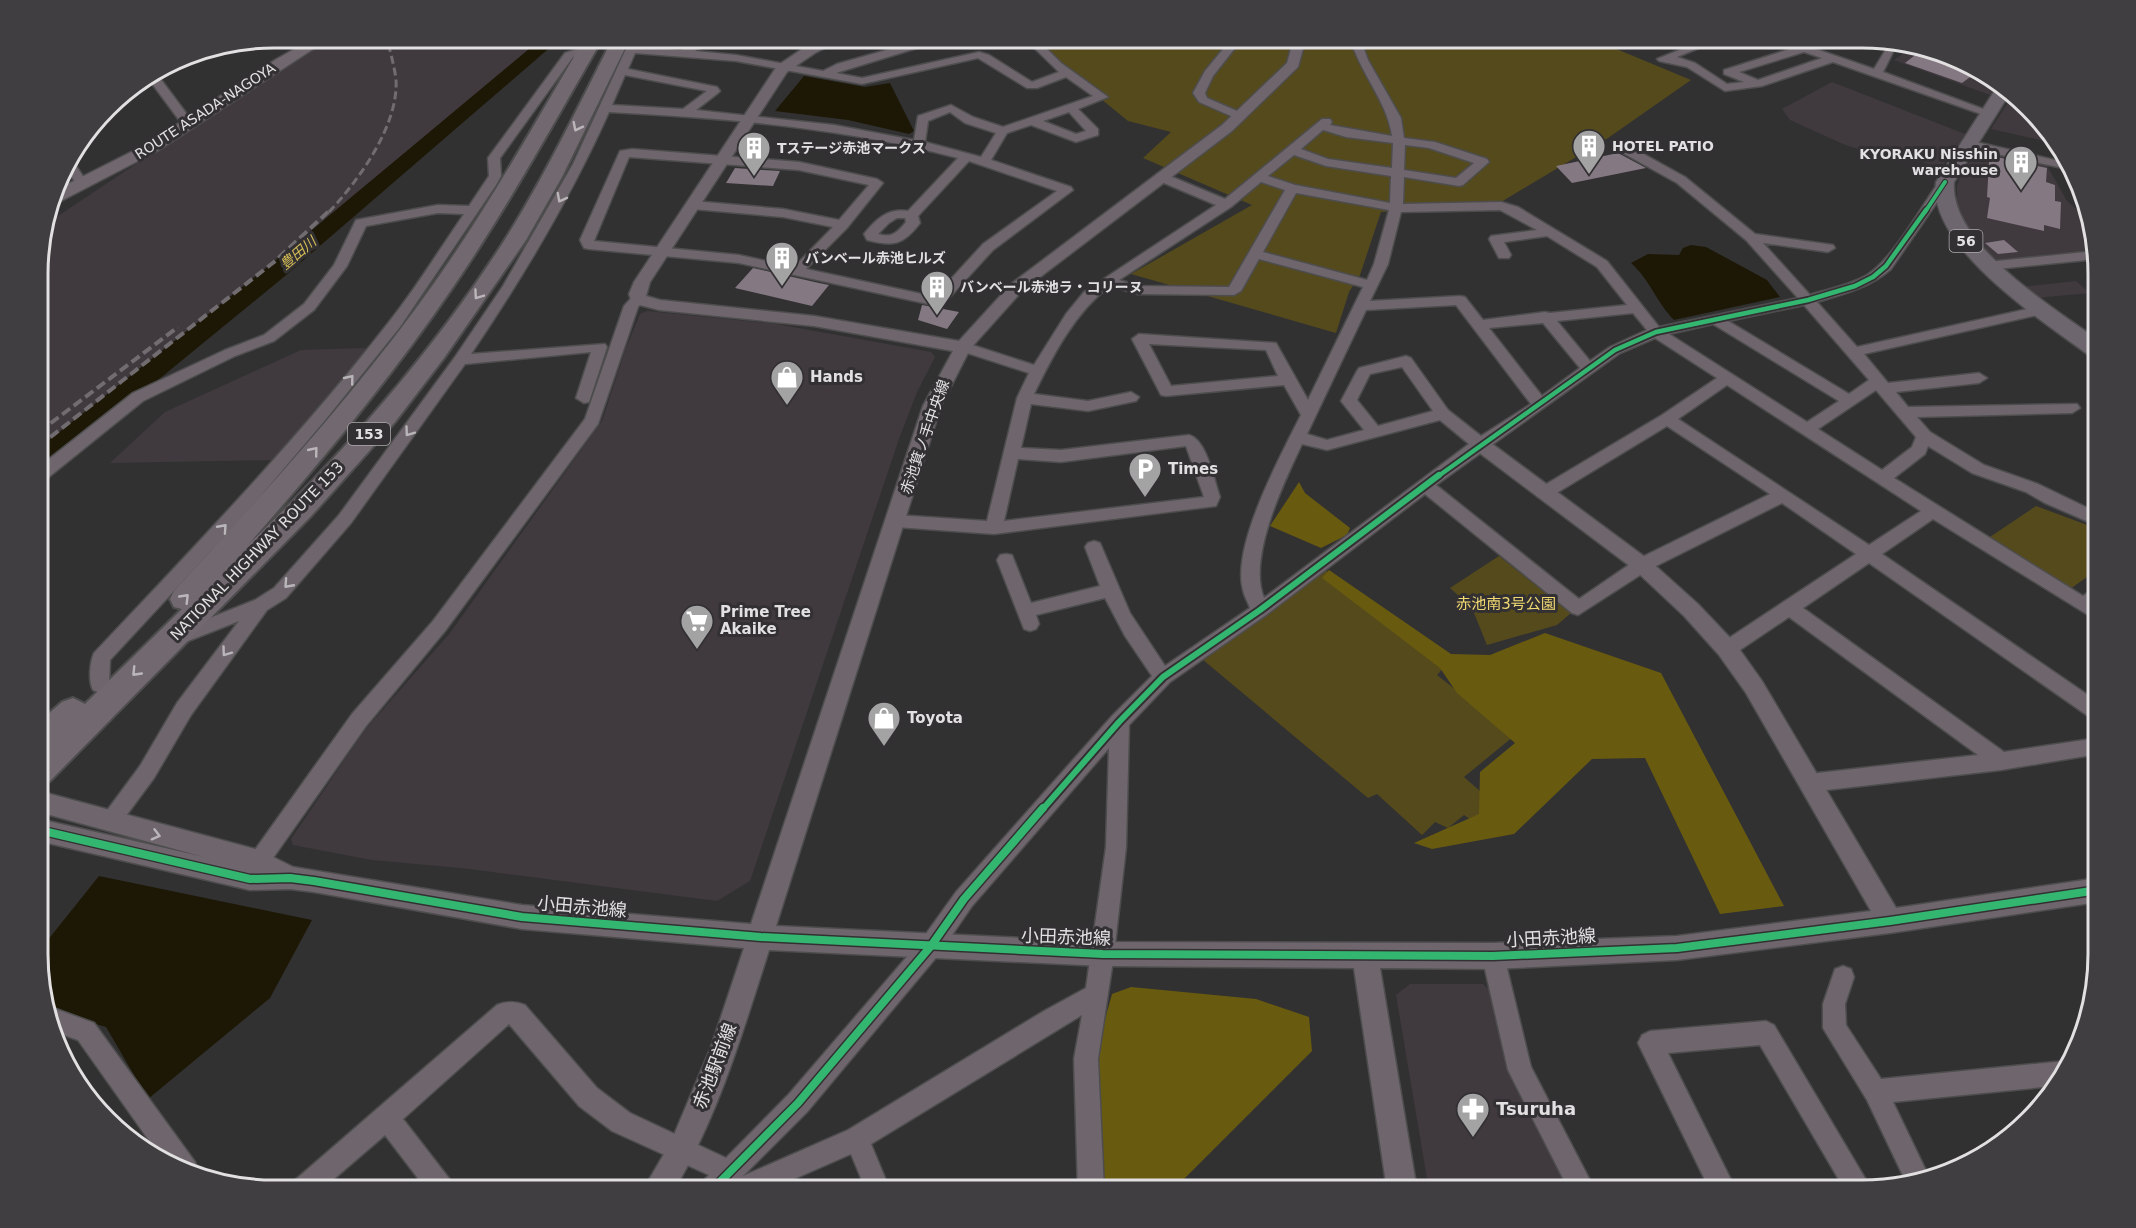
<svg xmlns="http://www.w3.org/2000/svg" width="2136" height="1228" font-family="'DejaVu Sans','Noto Sans JP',sans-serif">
	<rect width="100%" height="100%" fill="#323132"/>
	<!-- built -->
	<g fill="#403a3f">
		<path d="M333,38H545L39,453V244L46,224L301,54Z"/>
		<path d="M1916,45L1980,69L1997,85L1990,95L1894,60Z"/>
		<path d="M1832,82L1965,134L1942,167L1913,160L1873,154L1843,144L1790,120L1782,109Z"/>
		<path d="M2011,98L2059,143V144L1991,129Z"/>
		<path d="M1978,148L2046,164L2067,201L2091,222L2097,252L2000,261L1991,259L1965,223L1957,202V186L1960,177Z"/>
		<path d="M2076,281L2090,293L2035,298L2020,287Z"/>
		<path d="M647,311L776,324L931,352L935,357L917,392L899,439L750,881L717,901L461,868L372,860L293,845L291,839L364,731L450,633L602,421L626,348L640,314Z"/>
		<path d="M367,348L275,460L110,463L165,412L301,350Z"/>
		<path d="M1410,984H1483L1493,993L1512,1074L1573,1190H1429L1396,995Z"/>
	</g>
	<!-- green -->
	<g fill="#554a1c">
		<path d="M1033,38H1590L1691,80L1608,138L1501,202L1381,212L1360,275L1349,292L1336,333L1131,274L1252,205L1143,158L1171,132L1128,121L1068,72Z"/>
		<path d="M2036,506L2098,529V569L2066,592L1984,541Z"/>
		<path d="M1499,556L1571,613L1557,625L1487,645L1472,608L1450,588Z"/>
		<path d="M1324,569L1447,664L1437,675L1514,736L1464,777L1488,798L1491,807L1473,821L1464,815L1448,828L1435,822L1422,835L1377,794L1368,798L1202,659Z"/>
	</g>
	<!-- forest -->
	<g fill="#685a0f">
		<path d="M1299,482L1305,493L1350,528L1347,535L1321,548L1270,526Z"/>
		<path d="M1329,570L1451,654L1490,655L1545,633L1661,673L1784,906L1720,914L1645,758L1592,759L1514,834L1432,849L1414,843L1479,814L1480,772L1515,743L1457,693L1440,668L1322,578Z"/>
		<path d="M1131,987L1256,999L1309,1017L1312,1051L1173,1190H1097L1094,1058L1112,994Z"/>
	</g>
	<!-- water -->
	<g fill="#1d1805">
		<path d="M804,76L865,87L890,83L914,131L909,134L848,120L775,111Z"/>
		<path d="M1691,245L1706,247L1767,280L1780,297L1674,320C1657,303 1650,280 1631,263L1648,254L1679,255L1683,248Z"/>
		<path d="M99,876L312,920L270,998L148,1099L106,1027L50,1011L39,984V951Z"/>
	</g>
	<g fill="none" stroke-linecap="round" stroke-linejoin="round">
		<!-- river -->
		<path fill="#1d1805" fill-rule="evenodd" d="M542,38H561L285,276L48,470L39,472V448L269,266Z"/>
	</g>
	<!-- building -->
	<g fill="#847882">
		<path d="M1919,52L1977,72L1962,83L1905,63Z"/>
		<path d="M1618,153L1646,168L1572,183L1556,166Z"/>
		<path d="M1992,156L2047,168L2046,182L2055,185V201L2061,202L2060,229L2044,225V231L1987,218L1990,198L1987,197L1989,162H1992Z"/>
		<path d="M735,168L763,170L780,171L773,186L726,183Z"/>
		<path d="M2004,240L2018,252L1998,254L1985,243Z"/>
		<path d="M753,268L819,283L829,285L812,306L735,288Z"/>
		<path d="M922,305L933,307L959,312L947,329L918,320Z"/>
	</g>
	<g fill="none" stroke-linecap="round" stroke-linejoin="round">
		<defs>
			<g id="minor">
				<path d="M631,38H641L638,46L681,50L706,38H718L695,51L736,55L823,71L837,64L929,38H944L943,40L836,73L862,78L979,52L989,55L1032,82L1059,72L1024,38H1035L1038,41L1051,38H1066L1065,40L1044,46L1061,63L1108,97L1078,109L1098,129V135L1076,142L1031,125L1007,133L991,160L1071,187L1073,190L993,250L949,298L933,305L739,263L589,249L584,248L580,240L620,151L632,149L799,162L877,179L883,183L847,228L806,269L931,296L939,292L983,244L1057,191L969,161L918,216L920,223C903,245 894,247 867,240L864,234C876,219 888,208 908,211L958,158C844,128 727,118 609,112C571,197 523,277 471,354L605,344L607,347L589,402L584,403L576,398L591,352L465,364L351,523L286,598L267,610L191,715L154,778L117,828L110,831L103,828L100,822L103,816L140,766L177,703L239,621L178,645L172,643L169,638L172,633L255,600L274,588L339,515L455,357L503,286L573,164ZM635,53L736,61L862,84L978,58L1027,88H1037L1066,77L1093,96L1003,127L973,117L951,105L918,116L914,140L834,125L696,110L718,93L720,91L717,87L628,69ZM625,75L707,91L683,109L612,105ZM950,112L965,123L996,133L981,157L925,142L928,121ZM1069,112L1086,131L1076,134L1043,121ZM629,157L799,170L869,185L839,220L783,209L693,201L687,205L693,209L783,217L833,227L794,267L739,255L594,241ZM897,218H905L906,222C897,233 892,238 878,234L889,223Z"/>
				<path d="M1225,38H1235L1239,43L1213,76L1205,93L1207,98L1244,114V118L1240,120L1199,102L1193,93L1205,71L1228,43Z"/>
				<path d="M1350,38H1360L1368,60L1401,118L1404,138L1435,142L1487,159L1489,162L1463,185L1459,186L1404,177L1403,204L1501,202L1518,207L1607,261L1659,327L1798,298L1746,240L1677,183L1614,148V142H1622L1685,177L1755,234L1833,245L1835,248L1828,252L1763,243L1810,295C1829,289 1850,285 1867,275C1893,259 1922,205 1941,179H1949L1951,182L1891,269C1869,288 1844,294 1817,302L1857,347L2041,306L2046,307L2048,310L2046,313L1864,354L1888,383L1979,373L1987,378L1979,383L1896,392L1908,407L2077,404L2080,408L2072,413L1917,417L1930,432L1984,465L2038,484L2098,513V526L2045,503L2026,492L1972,473L1928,446L1925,454L1894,478L2083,596L2098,586V621L1933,519L1882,554L2098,702V720L2091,718L1869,563L1803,608L2004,752L2098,738V754L2001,770L1809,792L1802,789L1799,783L1802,777L1809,774L1978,755L1789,617L1734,654L1727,656L1720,654L1718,649L1720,644L1856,554L1782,503L1648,570L1578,615L1572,613L1425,494L1266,615L1170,682L1129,725L1126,847L1114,954L1098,1059L1104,1190H1078L1074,1059L1082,1015L871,1144L890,1190H866L851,1154L769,1190H700L703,1181L709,1175L612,1131L579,1106L509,1024L403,1119L451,1181L454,1190H427L385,1135L321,1190H291L294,1181L497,1005C507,1001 515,1001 525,1005L597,1088L630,1113L726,1158L789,1094L923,938L956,892L1112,716L1152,676L1125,636L1105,598L1036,615L1039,624L1036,629L1030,631L1024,629L997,560L1000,555L1006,554L1012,555L1031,603L1100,586L1085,547L1088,543L1094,541L1100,543L1130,613L1165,666L1250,608C1248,602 1244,596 1243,590C1231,546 1281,455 1301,415L1284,385L1166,396L1161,395L1132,339L1139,334L1276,343L1308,400L1363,287L1259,259L1241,291L1234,295L1138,294L1110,286C1075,312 1053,355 1034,394L1088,401L1131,392L1139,397L1136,401L1088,411L1031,404L1021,448L1061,450L1189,435C1207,440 1214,480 1220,497L1216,506L994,534L896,527L890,525L888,521L890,517L896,515L987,521L1017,398L1029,373L958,350L956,347L963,342L1034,365L1066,314L1084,292L1216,205L1157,180L1155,177L1157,174H1165L1225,199L1322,119H1330L1332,122L1330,125L1392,136C1387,101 1360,73 1350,38ZM1323,130L1346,137L1393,143L1392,168L1328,159L1301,149ZM1405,145L1429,148L1474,163L1456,178L1404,170ZM1294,155L1326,166L1391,176L1390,203L1295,185L1268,176ZM1261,182L1285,190L1229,287L1139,286L1119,280L1231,207ZM1296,193L1389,210L1374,264L1367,280L1263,252ZM1500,210L1537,230L1491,236L1489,239L1499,258H1509L1511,255L1504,242L1547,236L1597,267L1627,305L1550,313L1545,312L1483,320L1465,297L1460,296L1370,301L1388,264L1401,212ZM1456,305L1531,404L1481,436L1448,410L1411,358L1406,356L1359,368L1357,371L1341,401L1364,430L1327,440L1307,434L1366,310ZM1804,305L1869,380L1849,394L1728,321ZM1633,313L1647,330L1610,347L1590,361L1557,321ZM1543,323L1580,368L1542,396L1489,328ZM1713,324L1839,401L1807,422L1669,334ZM1655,338L1717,378L1662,415L1538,489L1536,493L1538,497H1550L1667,426L1770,494L1636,560L1579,599L1436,485L1620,353ZM1149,344L1266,350L1278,376L1171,386ZM1402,367L1433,411L1378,426L1357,400L1370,374ZM1727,385L1921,511L1869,545L1678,419ZM1876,390L1916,437L1912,447L1882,470L1818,429ZM1440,420L1469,444L1264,598C1247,558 1285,480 1302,444L1327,450ZM1186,446L1204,497L1004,521L1018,459L1061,462ZM1109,748L1106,847L1086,988L1044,1011L848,1130L743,1176L807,1112L939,954L972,906Z"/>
				<path d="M1709,38H1723L1677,57L1695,63L1727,84L1744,82L1724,74V70L1793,48L1771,40L1770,38H1784L1874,69L1888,46L1877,42L1876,39L1898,42L1883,72L1994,113L1992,115H1984L1833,62L1762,86L1725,91L1687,67L1659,61L1657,59ZM1804,52L1822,58L1758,80L1739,72Z"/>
				<path d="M589,45L593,46V50L573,57L500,158L501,176L496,185L400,327L326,419L247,512L110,660L109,685L107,690L100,693L93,690C88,681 90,662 94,653C196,545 298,439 389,322C416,288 439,250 464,214L438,213L366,226L347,266L314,310L274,341L235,356L143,401L45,480L39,482V467L133,393L225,350L264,335L304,304L334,265L356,220L438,205L469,206L489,176L488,158L565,53Z"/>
				<path d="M156,73L195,125L193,128H185L148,78Z"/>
				<path d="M1967,140L2068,163L2072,170L1963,147L1961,144Z"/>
				<path d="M71,158L88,184L86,187H78L65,166Z"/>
				<path d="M2096,251L2097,259L1987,270L1980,266L1987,262Z"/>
				<path d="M638,295L645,299L638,307L598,424L445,631L366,726L266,868L259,871L252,868L248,861L252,854L352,714L433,621L585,419L624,306L633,296Z"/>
				<path d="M1493,945L1501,948L1504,956L1531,1067L1595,1190H1569L1508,1070L1482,956L1485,948Z"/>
				<path d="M1843,966L1851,969L1854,977L1845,1004L1846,1025L1881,1079L2066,1061L2070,1063L2067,1072L2053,1086L1893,1102L1930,1179L1907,1184L1867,1100L1823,1028V1004L1835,969Z"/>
				<path d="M53,1008L94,1023L195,1162L198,1171L197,1176L165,1163L78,1040L58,1033L49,1010Z"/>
				<path d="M1766,1021L1774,1025L1872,1190H1845L1760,1045L1668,1053L1736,1190H1710L1638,1043L1642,1035L1650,1031Z"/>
			</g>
			<path id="tertiary" d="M828,38H844L815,53L787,72L650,282L646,296L660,300L814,316L959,341L1011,284L1222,125L1287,63L1294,38H1306L1298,67L1232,131L1023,290L970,349L941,406L776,926L1103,942L1493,943L1677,936L1871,911L1746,693L1719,655L1684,616L1635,570L1473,448L1471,444L1473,440L1480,438L1487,440L1649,560L1698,604L1735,643L1762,681L1896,908L2098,878V902L1890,933L1677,960L1493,969L1380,968L1417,1190H1387L1354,968L1103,966L769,950C743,1031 718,1117 674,1190H643L671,1142L711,1047L744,948L522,929L314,892L290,889L250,890L39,841V819L204,857L39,812V791L259,850L293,867L522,905L751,924L923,406L953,351L814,326L659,310L632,303L629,294L634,282L777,66L805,47Z"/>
			<path id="secondary" d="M314,38H330L159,150L59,202L52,203L56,190L147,144L275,60Z"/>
			<path id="primary" d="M1997,87L2008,96L1954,182C1949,244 2054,308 2098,340V358L2090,356C2043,321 1928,248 1936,182Z"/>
			<path id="trunk" d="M585,38H603C554,122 508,207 453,287C391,378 319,464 247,546C343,454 434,351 506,238C546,174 579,105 613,38H630L562,177L526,240L444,358L395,422L312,515L50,781L39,784V722L62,702L73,698L85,704L182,609L174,607L170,599L174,591C265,492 357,392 435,282C490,204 537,120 585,38Z"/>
		</defs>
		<!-- minor casing -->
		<use href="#minor" stroke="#4e4d4e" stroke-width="3"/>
		<!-- tertiary casing -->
		<use href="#tertiary" stroke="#4e4d4e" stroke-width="3"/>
		<!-- secondary casing -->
		<use href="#secondary" stroke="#4e4d4e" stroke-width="3"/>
		<!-- primary casing -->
		<use href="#primary" stroke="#4e4d4e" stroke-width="3"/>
		<!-- trunk casing -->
		<use href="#trunk" stroke="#4e4d4e" stroke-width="4"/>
		<!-- minor -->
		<use href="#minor" fill="#6e666c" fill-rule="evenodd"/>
		<!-- tertiary -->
		<use href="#tertiary" fill="#6e666c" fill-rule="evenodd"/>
		<!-- secondary -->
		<use href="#secondary" fill="#70686e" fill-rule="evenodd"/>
		<!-- primary -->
		<use href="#primary" fill="#6e666e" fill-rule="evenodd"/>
		<!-- trunk -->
		<use href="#trunk" fill="#726970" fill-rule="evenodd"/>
		<!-- rail-far1 -->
		<path stroke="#716c6f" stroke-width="3" stroke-dasharray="8 4" stroke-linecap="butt" d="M329,212C359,180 399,125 396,79C394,65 390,51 387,38"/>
		<!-- rail -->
		<g stroke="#716c6f" stroke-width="4" stroke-dasharray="10 4.5" stroke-linecap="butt">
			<path d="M39,432L178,327"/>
			<path d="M39,446L274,262L330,210"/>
		</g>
		<defs>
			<path id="cycleway-far3" d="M1925,212L1945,182"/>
			<path id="cycleway-far2" d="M1437,477L1615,350L1656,332L1808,300L1855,286L1873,277L1886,266L1926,210"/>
			<path id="cycleway-far1" d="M1042,810L1119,722L1163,677L1260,610L1439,475"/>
			<g id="cycleway">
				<path d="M39,830L250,879L290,878L314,881L522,917L761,937L1103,954L1493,956L1677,948L1890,921L2098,890"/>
				<path d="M712,1190L798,1103L931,946L964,899L1043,808"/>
			</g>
		</defs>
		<!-- cycleway-far3 casing -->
		<use href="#cycleway-far3" stroke="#333033" stroke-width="6"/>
		<!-- cycleway-far2 casing -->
		<use href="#cycleway-far2" stroke="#333033" stroke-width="8"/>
		<!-- cycleway-far1 casing -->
		<use href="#cycleway-far1" stroke="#333033" stroke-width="10"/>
		<!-- cycleway casing -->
		<use href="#cycleway" stroke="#333033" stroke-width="11"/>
		<!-- cycleway-far3 -->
		<use href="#cycleway-far3" stroke="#33b770" stroke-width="4"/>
		<!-- cycleway-far2 -->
		<use href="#cycleway-far2" stroke="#33b770" stroke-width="4.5"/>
		<!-- cycleway-far1 -->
		<use href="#cycleway-far1" stroke="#33b770" stroke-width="6"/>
		<!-- cycleway -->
		<use href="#cycleway" stroke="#33b770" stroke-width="8"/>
	</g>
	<!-- one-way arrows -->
	<defs><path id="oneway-chevron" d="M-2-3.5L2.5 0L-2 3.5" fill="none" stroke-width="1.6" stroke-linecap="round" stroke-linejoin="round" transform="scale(1.5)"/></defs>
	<g stroke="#bbb6b9">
		<use href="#oneway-chevron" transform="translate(577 127) rotate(117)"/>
		<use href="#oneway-chevron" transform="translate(478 295) rotate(125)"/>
		<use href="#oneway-chevron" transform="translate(314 451) rotate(-51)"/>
		<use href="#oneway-chevron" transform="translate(185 598) rotate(-46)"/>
		<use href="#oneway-chevron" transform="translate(136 672) rotate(134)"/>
	</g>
	<g stroke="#b9b5b8">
		<use href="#oneway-chevron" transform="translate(561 198) rotate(118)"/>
		<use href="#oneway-chevron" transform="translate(350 379) rotate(-51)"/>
		<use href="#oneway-chevron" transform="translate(409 432) rotate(126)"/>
		<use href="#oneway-chevron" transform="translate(223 528) rotate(-48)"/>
		<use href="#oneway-chevron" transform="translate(288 584) rotate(132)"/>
		<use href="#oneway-chevron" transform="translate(226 652) rotate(126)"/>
		<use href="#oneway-chevron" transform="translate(156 835) rotate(15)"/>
	</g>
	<!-- icons -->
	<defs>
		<symbol id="building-pin" viewBox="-11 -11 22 30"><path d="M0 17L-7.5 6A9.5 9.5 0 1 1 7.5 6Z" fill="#a4a3a4" stroke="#333033"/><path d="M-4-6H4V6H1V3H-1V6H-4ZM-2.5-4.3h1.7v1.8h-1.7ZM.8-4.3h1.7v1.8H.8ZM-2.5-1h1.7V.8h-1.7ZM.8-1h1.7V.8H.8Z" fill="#fff"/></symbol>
		<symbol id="shop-pin" viewBox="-11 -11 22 30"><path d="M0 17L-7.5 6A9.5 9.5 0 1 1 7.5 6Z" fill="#a4a3a4" stroke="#333033"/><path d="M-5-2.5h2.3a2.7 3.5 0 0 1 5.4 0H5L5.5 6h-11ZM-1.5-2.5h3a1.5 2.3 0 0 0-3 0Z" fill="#fff"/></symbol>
		<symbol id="parking-pin" viewBox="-11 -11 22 30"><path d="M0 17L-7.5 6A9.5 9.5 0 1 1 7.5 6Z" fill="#a4a3a4" stroke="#333033"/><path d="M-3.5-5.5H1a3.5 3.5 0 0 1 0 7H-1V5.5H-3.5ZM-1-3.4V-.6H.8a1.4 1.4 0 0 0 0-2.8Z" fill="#fff"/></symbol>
		<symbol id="supermarket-pin" viewBox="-11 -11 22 30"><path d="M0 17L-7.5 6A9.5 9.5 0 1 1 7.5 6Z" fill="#a4a3a4" stroke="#333033"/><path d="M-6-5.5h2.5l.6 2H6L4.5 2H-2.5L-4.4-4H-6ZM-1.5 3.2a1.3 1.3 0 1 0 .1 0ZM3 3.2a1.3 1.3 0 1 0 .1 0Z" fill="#fff"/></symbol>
		<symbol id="pharmacy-pin" viewBox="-11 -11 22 30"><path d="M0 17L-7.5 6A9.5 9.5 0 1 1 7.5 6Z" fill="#a4a3a4" stroke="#333033"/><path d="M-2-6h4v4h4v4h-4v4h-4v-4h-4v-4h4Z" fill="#fff"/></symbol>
	</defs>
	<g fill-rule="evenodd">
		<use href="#building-pin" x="1570" y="127" width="38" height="52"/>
		<use href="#building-pin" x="735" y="129" width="38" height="52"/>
		<use href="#building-pin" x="2002" y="143" width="38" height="52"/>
		<use href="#building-pin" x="763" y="239" width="38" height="52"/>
		<use href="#building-pin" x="918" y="268" width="38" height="52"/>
		<use href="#shop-pin" x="768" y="358" width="38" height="52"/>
		<use href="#parking-pin" x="1126" y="450" width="38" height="52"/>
		<use href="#supermarket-pin" x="678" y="602" width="38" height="52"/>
		<use href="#shop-pin" x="865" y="699" width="38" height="52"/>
		<use href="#pharmacy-pin" x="1454" y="1090" width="38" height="52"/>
	</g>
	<g text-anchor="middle" stroke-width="6" stroke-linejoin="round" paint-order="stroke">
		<!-- far-street labels -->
		<g font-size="14" fill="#e2e0e1" stroke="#333033">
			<text transform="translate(205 111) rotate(-33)" y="5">ROUTE ASADA-NAGOYA</text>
		</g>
		<!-- far-poi labels -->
		<g font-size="14" font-weight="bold" fill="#e2e0e1" stroke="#333033" text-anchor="start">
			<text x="1612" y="151">HOTEL PATIO</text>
			<text x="777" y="153">Tステージ赤池マークス</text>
			<text x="1998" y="159" text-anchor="end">KYORAKU Nisshin<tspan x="1998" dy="16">warehouse</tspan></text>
			<text x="805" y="263">バンベール赤池ヒルズ</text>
			<text x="960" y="292">バンベール赤池ラ・コリーヌ</text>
		</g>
		<!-- shield labels -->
		<g fill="#333033" stroke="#aeabad" stroke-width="1.5">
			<rect x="1949.5" y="230" width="33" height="22" rx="4.5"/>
			<rect x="348" y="423" width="42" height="22" rx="4.5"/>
		</g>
		<g font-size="14" font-weight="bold" fill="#e2e0e1">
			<text x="1966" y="246">56</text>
			<text x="369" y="439">153</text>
		</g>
		<!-- far-water labels -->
		<g font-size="14" font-style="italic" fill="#d7bf56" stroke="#333033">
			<text transform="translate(298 253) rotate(-40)" y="5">豊田川</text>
		</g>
		<!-- poi labels -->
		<g font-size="15" font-weight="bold" fill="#e2e0e1" stroke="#333033" text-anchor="start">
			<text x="810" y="382">Hands</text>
			<text x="1168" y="474">Times</text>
			<text x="720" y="617">Prime Tree<tspan x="720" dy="17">Akaike</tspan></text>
			<text x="907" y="723">Toyota</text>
		</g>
		<!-- street labels -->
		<g font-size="15" fill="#e2e0e1" stroke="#333033">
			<text transform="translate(925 437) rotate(-71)" y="5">赤池箕ノ手中央線</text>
			<text transform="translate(257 551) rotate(-46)" y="5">NATIONAL HIGHWAY ROUTE 153</text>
		</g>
		<!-- park labels -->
		<g font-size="15" fill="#f1da71" stroke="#333033">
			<text x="1506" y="609">赤池南3号公園</text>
		</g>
		<!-- near-street labels -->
		<g font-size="18" fill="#e2e0e1" stroke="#333033">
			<text transform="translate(582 907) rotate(5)" y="6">小田赤池線</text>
			<text transform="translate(1066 937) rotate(2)" y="6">小田赤池線</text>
			<text transform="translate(1551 938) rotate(-3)" y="6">小田赤池線</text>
			<text transform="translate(715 1066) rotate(-69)" y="6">赤池駅前線</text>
		</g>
		<!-- near-poi labels -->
		<g font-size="18" font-weight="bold" fill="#e2e0e1" stroke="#333033" text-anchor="start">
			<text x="1496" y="1115">Tsuruha</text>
		</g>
	</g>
	<!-- crop -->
	<path d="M0 0H2136V1228H0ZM274 48H1862A226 226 0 0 1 2088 274V954A226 226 0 0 1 1862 1180H274A226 226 0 0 1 48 954V274A226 226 0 0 1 274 48Z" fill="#413e41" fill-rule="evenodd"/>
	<path fill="none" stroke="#e2e0e1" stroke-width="3" d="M274 48H1862A226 226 0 0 1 2088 274V954A226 226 0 0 1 1862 1180H274A226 226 0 0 1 48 954V274A226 226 0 0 1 274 48Z"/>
</svg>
